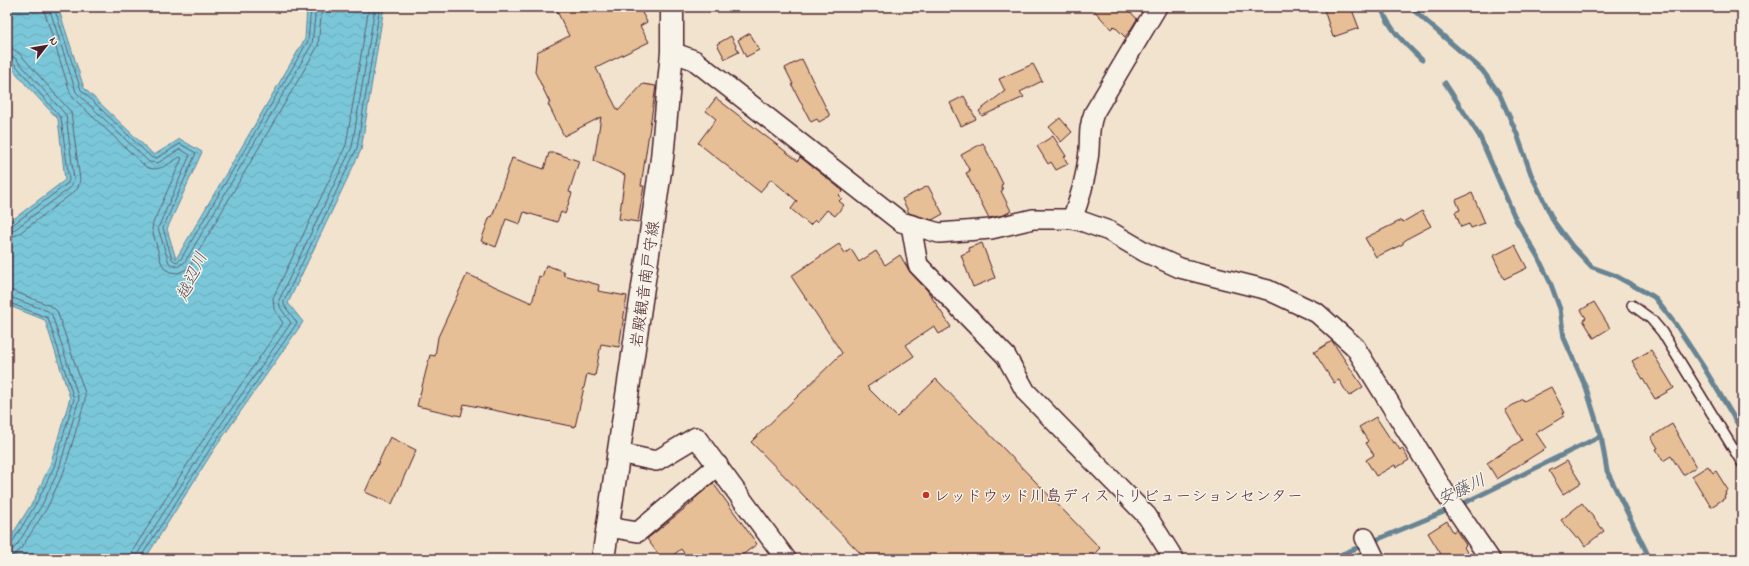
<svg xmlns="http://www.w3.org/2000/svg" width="1749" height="566" font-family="'Indie Flower','Klee One',sans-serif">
	<defs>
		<pattern id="water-waves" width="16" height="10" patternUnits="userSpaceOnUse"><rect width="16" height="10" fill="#7ac7d9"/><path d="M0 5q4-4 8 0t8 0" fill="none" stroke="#6baaba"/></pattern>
	</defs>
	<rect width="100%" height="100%" fill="#f2e3cf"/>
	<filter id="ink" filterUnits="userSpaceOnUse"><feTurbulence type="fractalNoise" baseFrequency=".025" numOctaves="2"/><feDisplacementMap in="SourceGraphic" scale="8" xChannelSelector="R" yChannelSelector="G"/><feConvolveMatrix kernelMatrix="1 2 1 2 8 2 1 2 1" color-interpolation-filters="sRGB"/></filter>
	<g filter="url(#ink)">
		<!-- water -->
		<path fill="url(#water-waves)" stroke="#678493" d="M7,7H58L84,88L154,155L180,139L202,152L167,229L176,259L305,39L307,7H384L361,150L288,303L303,322L213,451L145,559H7V543L34,500L50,465L70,398L45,320L7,305V224L65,180L58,119L27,86L7,62Z"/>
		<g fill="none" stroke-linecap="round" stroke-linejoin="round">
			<!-- shore -->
			<g stroke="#5d6271" stroke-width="1">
				<path d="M43,7L70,92L73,98L146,167C159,173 169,163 180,157L182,158L153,223L152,229L161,262L165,269L170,272L178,273L185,270L190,266L318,46L322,7"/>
				<path d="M49,7L76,92L149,162L158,163L180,149L190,155L158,228L169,263L177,267L185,262L312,44L316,7"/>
				<path d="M54,7L81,90L152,158H157L180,144L196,153L163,228L172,259L176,262L181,259L308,41L311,7"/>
				<path d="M7,48L13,49L19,53L71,112L80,180L78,188L74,192L17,235L7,237"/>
				<path d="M7,55L15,58L66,115L74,180L70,188L14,230L7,231"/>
				<path d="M7,60L12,61L61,118L69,180L67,184L11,226H7"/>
				<path d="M7,290L13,291L51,306L57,311L85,393V400L64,471L47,508L20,550L14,555L7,556"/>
				<path d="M7,296L48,311L52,315L79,399L59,469L42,505L17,545L13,549L7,550"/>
				<path d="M7,302L48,318L74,399L54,467L37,502L12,543L7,545"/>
				<path d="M131,559L133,550L201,443L283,323L274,309L273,298L346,145L369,7"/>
				<path d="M137,559L138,553L206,446L291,323L280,307L279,300L352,147L375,7"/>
				<path d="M142,559V555L210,449L297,323L284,305V301L357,148L380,7"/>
			</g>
			<!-- stream -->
			<g stroke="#678493" stroke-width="5">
				<path d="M1381,7C1389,29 1405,44 1422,60"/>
				<path d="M1410,7L1482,70L1499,93L1517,134L1531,174L1554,222L1572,246L1592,267L1614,275L1654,297L1676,325L1703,366L1742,431"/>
				<path d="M1445,83L1480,137L1516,220L1538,257L1550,282L1560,309L1564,338L1586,388L1601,436L1607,471L1650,559"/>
				<path d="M1458,506L1601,436"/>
				<path d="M1371,542L1451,509"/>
				<path d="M1330,559L1364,545"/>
			</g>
		</g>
		<!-- building -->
		<g fill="#e6bf96" stroke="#4a1f2b">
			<path d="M555,7H639L647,22L640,26L649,42L596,68L618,111L643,84L656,86L641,186H644L638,222L619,219L625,175L594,161L601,117L564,136L548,104L550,103L535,72L537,52L569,36Z"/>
			<path d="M1091,7H1126L1137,19L1129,32L1125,37L1114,26L1111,29Z"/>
			<path d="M1323,7H1351L1359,28L1333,37Z"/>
			<path d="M750,33L759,50L746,57L738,40Z"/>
			<path d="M731,36L739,52L725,59L717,44Z"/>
			<path d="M802,59L830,116L819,122L817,119L811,122L792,85L793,84L785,68Z"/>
			<path d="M1033,64L1042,81L1020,92L1024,97L982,116L979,111L1005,91L999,79Z"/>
			<path d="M964,96L976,119L961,126L950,103Z"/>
			<path d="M716,98L798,161L800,157L843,191L839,195L842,198L839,201L844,205L835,216L827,210L817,222L815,220L810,225L791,209L797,201L771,179L760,192L698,143L716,119L706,111Z"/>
			<path d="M1060,118L1072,132L1061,142L1049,127Z"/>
			<path d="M1053,136L1066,156L1064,157L1068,164L1056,170L1051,162L1048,164L1037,146Z"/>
			<path d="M983,143L1003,184L1001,185L1003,190L1001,191L1011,211L1004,215L989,218L966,173L970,171L961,155Z"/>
			<path d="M549,153H555L579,161L569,192L572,193L565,214L561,212L557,222L524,212L520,224L506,219L496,247L481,241L490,216L492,217L512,158L544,169Z"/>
			<path d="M928,186L943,214L932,220L909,213L902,199Z"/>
			<path d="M1472,193L1485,223L1471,228L1469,224L1461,227L1455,212L1460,210L1456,200Z"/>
			<path d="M1422,211L1431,226L1410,237L1403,242V244L1376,257L1365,238L1402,220L1403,222Z"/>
			<path d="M982,243L995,278L973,287L961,255L970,251L968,248Z"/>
			<path d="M839,244L845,253L851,249L859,262L876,251L885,265L900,255L910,272L927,290L951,327L939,334L934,326L906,345L914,356L867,387L897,417L936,379L1100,548L1089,559H866L751,442L842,353L791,276Z"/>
			<path d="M1515,245L1527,268L1504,279L1493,256Z"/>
			<path d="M546,265L565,272L563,275L599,285L598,291L627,296L619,347L601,344L595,376L587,374L575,427L464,404L461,416L417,406L430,355L435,356L438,337L467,274L532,303L539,276L542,277Z"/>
			<path d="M1594,302L1610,328L1594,338L1583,320L1586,318L1581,310Z"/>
			<path d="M1332,341L1363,387L1349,396L1339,380L1334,383L1314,352Z"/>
			<path d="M1651,350L1674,388L1655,399L1632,361Z"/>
			<path d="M1551,387L1565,413H1563L1564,416L1536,433L1546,448L1497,479L1487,463L1522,440L1505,410L1523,399L1524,401Z"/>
			<path d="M1376,417L1393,443L1395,442L1400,450L1402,448L1409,460L1396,468L1395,465L1376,476L1366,460L1374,455L1366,443L1368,441L1359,427Z"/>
			<path d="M1672,424L1696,467L1683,475L1671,456L1663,461L1656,449L1658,448L1651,437Z"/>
			<path d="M390,437L416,450L392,504L365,492Z"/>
			<path d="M1567,461L1581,483L1563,494L1549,471Z"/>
			<path d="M1708,466L1713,473L1716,471L1728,490L1725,492L1726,495L1724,496L1725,498L1711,507L1692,476Z"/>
			<path d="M713,483L757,544L737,559H688L681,549L668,559H662L647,539L694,501L693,500Z"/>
			<path d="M1582,503L1604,531L1585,546L1579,537L1577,539L1561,520Z"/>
			<path d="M1447,521L1453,532L1456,530L1466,545L1464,547L1468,554L1460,559H1444L1428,533Z"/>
		</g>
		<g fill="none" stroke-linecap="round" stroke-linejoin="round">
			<defs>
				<path id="lane" d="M1632,305L1651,319L1662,332L1742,463"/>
				<g id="street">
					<path d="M672,52L694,60L901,222L939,233L991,229L1033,219H1072L1081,221L1109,231L1145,252L1180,268L1268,290L1317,313L1355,347L1447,496L1490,559"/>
					<path d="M1072,219C1080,199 1085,181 1088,159C1091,141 1087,131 1094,113L1157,7"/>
					<path d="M911,225L918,265L1006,356L1026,392L1147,516L1174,559"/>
					<path d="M619,453L656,461L696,437L786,559"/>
					<path d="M608,527L638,532L718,465"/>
					<path d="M1365,538L1375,559"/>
				</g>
				<path id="secondary" d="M603,559L662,158L672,52V7"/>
			</defs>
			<!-- lane casing -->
			<use href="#lane" stroke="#4a1f2b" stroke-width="12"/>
			<!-- street casing -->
			<use href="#street" stroke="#4a1f2b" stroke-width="22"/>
			<!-- secondary casing -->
			<use href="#secondary" stroke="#4a1f2b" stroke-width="25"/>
			<!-- lane -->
			<use href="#lane" stroke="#f7f3e8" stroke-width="9"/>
			<!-- street -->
			<use href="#street" stroke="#f7f3e8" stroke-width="19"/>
			<!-- secondary -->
			<use href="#secondary" stroke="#f7f3e8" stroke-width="22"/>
		</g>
	</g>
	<!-- markers -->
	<circle fill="#c8321e" stroke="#f7f3e8" stroke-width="1.5" cx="926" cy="495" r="4"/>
	<g text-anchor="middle" stroke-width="3" stroke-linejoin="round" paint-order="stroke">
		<!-- street labels -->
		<g font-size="16" fill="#4a1f2b" stroke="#f7f3e8">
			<text transform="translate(644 284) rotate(-82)" y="6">岩殿観音南戸守線</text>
		</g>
		<!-- poi labels -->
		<g font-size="16" fill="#4a1f2b" stroke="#f7f3e8" text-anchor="start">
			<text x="934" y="501">レッドウッド川島ディストリビューションセンター</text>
		</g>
		<!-- water labels -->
		<g font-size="17" font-style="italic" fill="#58515f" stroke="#f7f3e8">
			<text transform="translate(191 276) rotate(-65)" y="6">越辺川</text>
			<text transform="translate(1461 489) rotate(-25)" y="6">安藤川</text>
		</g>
	</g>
	<!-- margin -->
	<rect width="1749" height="566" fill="none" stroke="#f7f3e8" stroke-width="24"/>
	<rect x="12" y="12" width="1725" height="542" fill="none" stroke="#4a1f2b" stroke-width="1.5" filter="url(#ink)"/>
	<!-- north arrow -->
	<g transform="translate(46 46) rotate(59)" stroke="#f7f3e8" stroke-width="3" paint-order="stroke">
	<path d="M0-3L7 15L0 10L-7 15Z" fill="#4a1f2b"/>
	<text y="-6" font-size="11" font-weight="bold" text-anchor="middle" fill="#4a1f2b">N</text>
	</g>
</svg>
